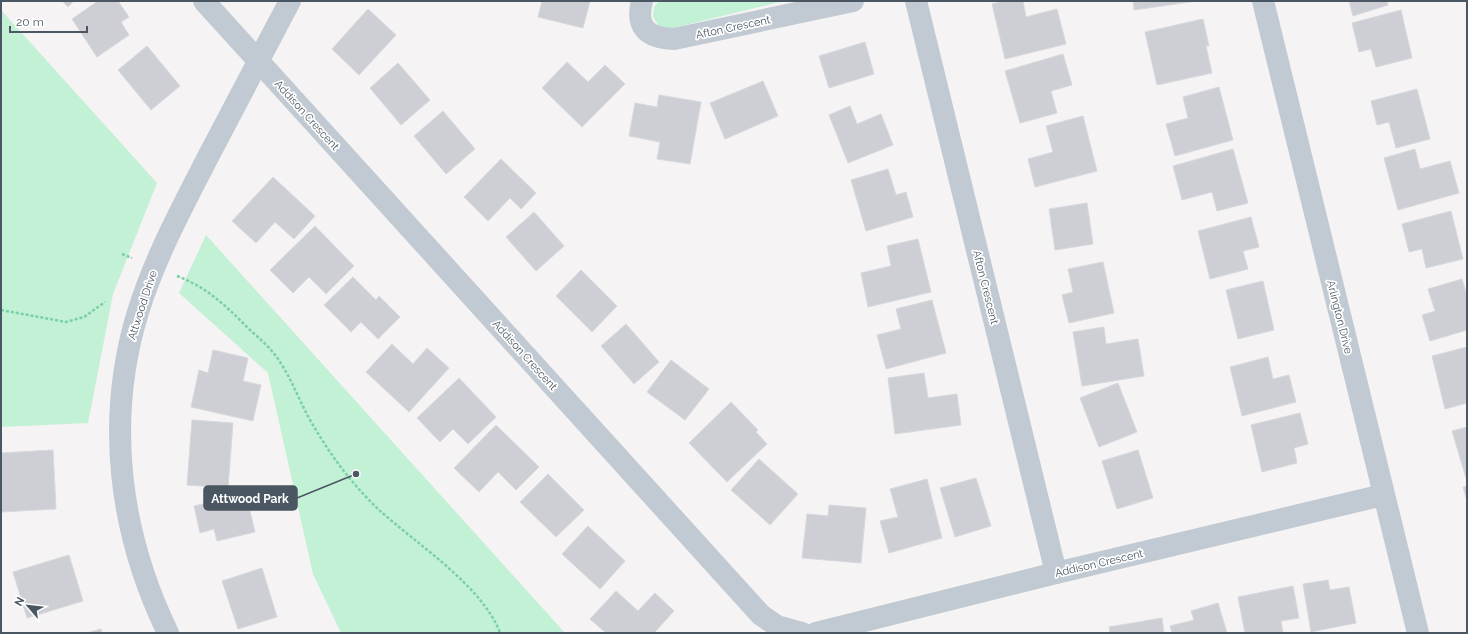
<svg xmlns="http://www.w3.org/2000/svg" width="1468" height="634" font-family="Raleway,sans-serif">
	<rect width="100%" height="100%" fill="#f5f3f3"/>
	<!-- green -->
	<g fill="#c3f1d5">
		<path d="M659,1H784L669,29L659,26L653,17L654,7Z"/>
		<path d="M1,10L157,183L113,294L88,423L1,427Z"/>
		<path d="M206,235L565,633H341L313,574L268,373L179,293Z"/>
	</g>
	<!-- building -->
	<g fill="#cdcfd5" stroke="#d7d9de">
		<path d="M62,1H74L68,7Z"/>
		<path d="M98,1H118L129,17L121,22L129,35L97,57L72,19Z"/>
		<path d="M542,1H590L583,28L538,17Z"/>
		<path d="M1004,1H1023L1026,17L1057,9L1066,44L1005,59L992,4Z"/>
		<path d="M1133,1H1197L1134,10Z"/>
		<path d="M1349,1H1387L1388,5L1353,16Z"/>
		<path d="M368,9L396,35L359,75L332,49Z"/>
		<path d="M1401,10L1412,58L1376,67L1371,49L1359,52L1352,23Z"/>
		<path d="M1203,19L1209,46H1206L1212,73L1157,85L1145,32Z"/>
		<path d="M865,42L874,74L829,88L819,56Z"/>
		<path d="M147,46L180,86L151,110L118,70Z"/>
		<path d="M1063,54L1072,85L1051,91L1057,113L1020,123L1005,71Z"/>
		<path d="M567,62L588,82L605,65L625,84L582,127L542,88Z"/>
		<path d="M398,63L430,100L401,125L370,88Z"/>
		<path d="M763,81L778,116L725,139L710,103Z"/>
		<path d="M1219,87L1233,140L1175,156L1166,124L1188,118L1183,97Z"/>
		<path d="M1417,89L1430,139L1396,148L1389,122L1377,125L1371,101Z"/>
		<path d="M659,95L701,102L690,164L657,159L660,142L629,136L635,103L657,107Z"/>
		<path d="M850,106L857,124L881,114L893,145L848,163L829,115Z"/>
		<path d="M443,111L475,149L446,174L414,136Z"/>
		<path d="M1083,116L1097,171L1035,187L1028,159L1053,152L1046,126Z"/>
		<path d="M1233,149L1248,203L1217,211L1212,192L1182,200L1173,166Z"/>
		<path d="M1415,149L1420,169L1450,161L1459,193L1398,210L1384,158Z"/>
		<path d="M501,159L536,193L521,209L510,198L488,221L464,197Z"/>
		<path d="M888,169L896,195L906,192L913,217L866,231L851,180Z"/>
		<path d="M273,177L315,216L294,239L275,222L256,243L232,221Z"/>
		<path d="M1087,203L1093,244L1055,250L1049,209Z"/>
		<path d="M1451,211L1463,259L1426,268L1422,249L1409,252L1402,224Z"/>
		<path d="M534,212L564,246L536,271L506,237Z"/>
		<path d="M1251,217L1259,247L1243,251L1248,269L1210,279L1198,231Z"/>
		<path d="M315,226L354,266L326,294L309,277L293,293L270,270Z"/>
		<path d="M918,239L931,292L868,307L861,273L891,266L887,246Z"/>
		<path d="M1103,262L1114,313L1069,323L1062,295L1073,292L1068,269Z"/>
		<path d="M581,270L617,306L592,332L556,296Z"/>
		<path d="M353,277L376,300L379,296L400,317L378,339L361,322L351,332L324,305Z"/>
		<path d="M1462,279L1467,296V330L1430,341L1422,315L1435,311L1428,289Z"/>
		<path d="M1263,281L1274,330L1238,339L1226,290Z"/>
		<path d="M932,300L946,353L886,369L877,335L901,329L896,309Z"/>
		<path d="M626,324L659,362L634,384L601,346Z"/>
		<path d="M1104,327L1106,344L1138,339L1144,376L1082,386L1073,332Z"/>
		<path d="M392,344L413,364L427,348L449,368L409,412L366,372Z"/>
		<path d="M1467,347V403L1445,409L1432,356Z"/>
		<path d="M213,350L248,358L243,381L261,385L253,421L191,407L199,370L208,373Z"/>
		<path d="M1268,357L1273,379L1289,375L1296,402L1242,416L1230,367Z"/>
		<path d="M671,360L709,389L685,420L647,392Z"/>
		<path d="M924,373L928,398L957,394L961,425L895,434L888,378Z"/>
		<path d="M459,378L496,417L468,444L453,429L440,442L417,418Z"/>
		<path d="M1118,383L1137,432L1099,447L1080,398Z"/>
		<path d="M731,402L758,430L756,432L767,444L727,482L689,443Z"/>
		<path d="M1300,413L1308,444L1294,448L1297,463L1262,472L1251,425Z"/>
		<path d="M192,420L233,423L228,488L187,485Z"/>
		<path d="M496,425L539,467L516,490L498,472L479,492L454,468Z"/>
		<path d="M1467,427V478H1466L1452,431Z"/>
		<path d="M53,450L56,509L1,512V453Z"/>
		<path d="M1138,450L1153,498L1117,509L1102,461Z"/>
		<path d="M759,459L798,494L770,525L731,490Z"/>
		<path d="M548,474L584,510L556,537L520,502Z"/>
		<path d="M976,478L991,526L955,537L940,488Z"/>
		<path d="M927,479L942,538L889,553L880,521L898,517L890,489Z"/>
		<path d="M1467,486V501L1463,487Z"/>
		<path d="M246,494L255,532L217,541L214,529L200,533L194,506Z"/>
		<path d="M829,505L866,508L861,563L802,558L807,514L828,516Z"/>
		<path d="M588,526L625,561L600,589L562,554Z"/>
		<path d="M69,555L83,601L27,618L13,572Z"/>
		<path d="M262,568L277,617L238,629L222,581Z"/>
		<path d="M1328,580L1330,590L1349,587L1356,623L1311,632L1303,584Z"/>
		<path d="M1293,586L1299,618L1281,621L1283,633H1245L1238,597Z"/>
		<path d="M616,591L638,611L655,593L674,611L654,633H606L590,619Z"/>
		<path d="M1218,603L1227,633H1172L1170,626L1194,620L1191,611Z"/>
		<path d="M1162,618L1164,633H1110L1109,627Z"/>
		<path d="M101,629L102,633H87Z"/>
	</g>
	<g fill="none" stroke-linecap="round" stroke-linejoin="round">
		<!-- path -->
		<g stroke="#7ad0a6" stroke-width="2.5" stroke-dasharray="3 2" stroke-linecap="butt">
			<path d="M122,254L132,258"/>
			<path d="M177,276C207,287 227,307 249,329C260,339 272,349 280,362C292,380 299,400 309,418C328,452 350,482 378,509C415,543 483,586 500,633"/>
			<path d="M1,310L66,322L84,317L105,302"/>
		</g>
		<!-- minor -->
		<g stroke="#c1cad2" stroke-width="22">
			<path d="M204,1L761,615L777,626L802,633"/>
			<path d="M642,1C635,28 648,38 674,39L853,1"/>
			<path d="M916,1L1056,573"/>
			<path d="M816,633L1056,573L1383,495"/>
		</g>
		<!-- tertiary -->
		<g stroke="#c1cad2" stroke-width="22">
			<path d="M1263,1L1418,633"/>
			<path d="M168,633C119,532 105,420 138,312C155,257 183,206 209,155C236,103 263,52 290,1"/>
		</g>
	</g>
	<g text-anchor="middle" stroke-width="3.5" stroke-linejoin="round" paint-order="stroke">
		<!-- street labels -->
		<g font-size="11" fill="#4a5661" stroke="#fff">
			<text transform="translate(733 27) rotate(-12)" y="4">Afton Crescent</text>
			<text transform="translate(307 115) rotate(48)" y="4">Addison Crescent</text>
			<text transform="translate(986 287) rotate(76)" y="4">Afton Crescent</text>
			<text transform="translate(142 305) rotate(-72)" y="4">Attwood Drive</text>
			<text transform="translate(1340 317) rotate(76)" y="4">Arlington Drive</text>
			<text transform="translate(525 355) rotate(48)" y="4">Addison Crescent</text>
			<text transform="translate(1099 563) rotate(-13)" y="4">Addison Crescent</text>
		</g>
	</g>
	<!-- callouts -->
	<path fill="none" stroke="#4a5661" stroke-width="1.5" d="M356 474L297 498"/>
	<circle fill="#4a5661" stroke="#fff" stroke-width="1.5" cx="356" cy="474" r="4"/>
	<rect fill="#4a5661" stroke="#4a5661" stroke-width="1.5" x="204" y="486" width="93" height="24" rx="4"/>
	<g font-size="12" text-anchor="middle" font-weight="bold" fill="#fff">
		<text x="250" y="503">Attwood Park</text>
	</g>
	<!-- border -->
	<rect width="1468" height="634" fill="none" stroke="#4a5661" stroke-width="4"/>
	<!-- north arrow -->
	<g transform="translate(28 606) rotate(298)" stroke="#ffffff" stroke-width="3" paint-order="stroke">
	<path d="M0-3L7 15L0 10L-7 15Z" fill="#4a5661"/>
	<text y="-6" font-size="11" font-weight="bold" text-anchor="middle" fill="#4a5661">N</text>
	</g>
	<!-- scale -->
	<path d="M10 26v6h77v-6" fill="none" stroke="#4a5661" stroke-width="2"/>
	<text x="16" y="26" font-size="12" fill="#4a5661" stroke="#ffffff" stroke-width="3" paint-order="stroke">20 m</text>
</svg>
